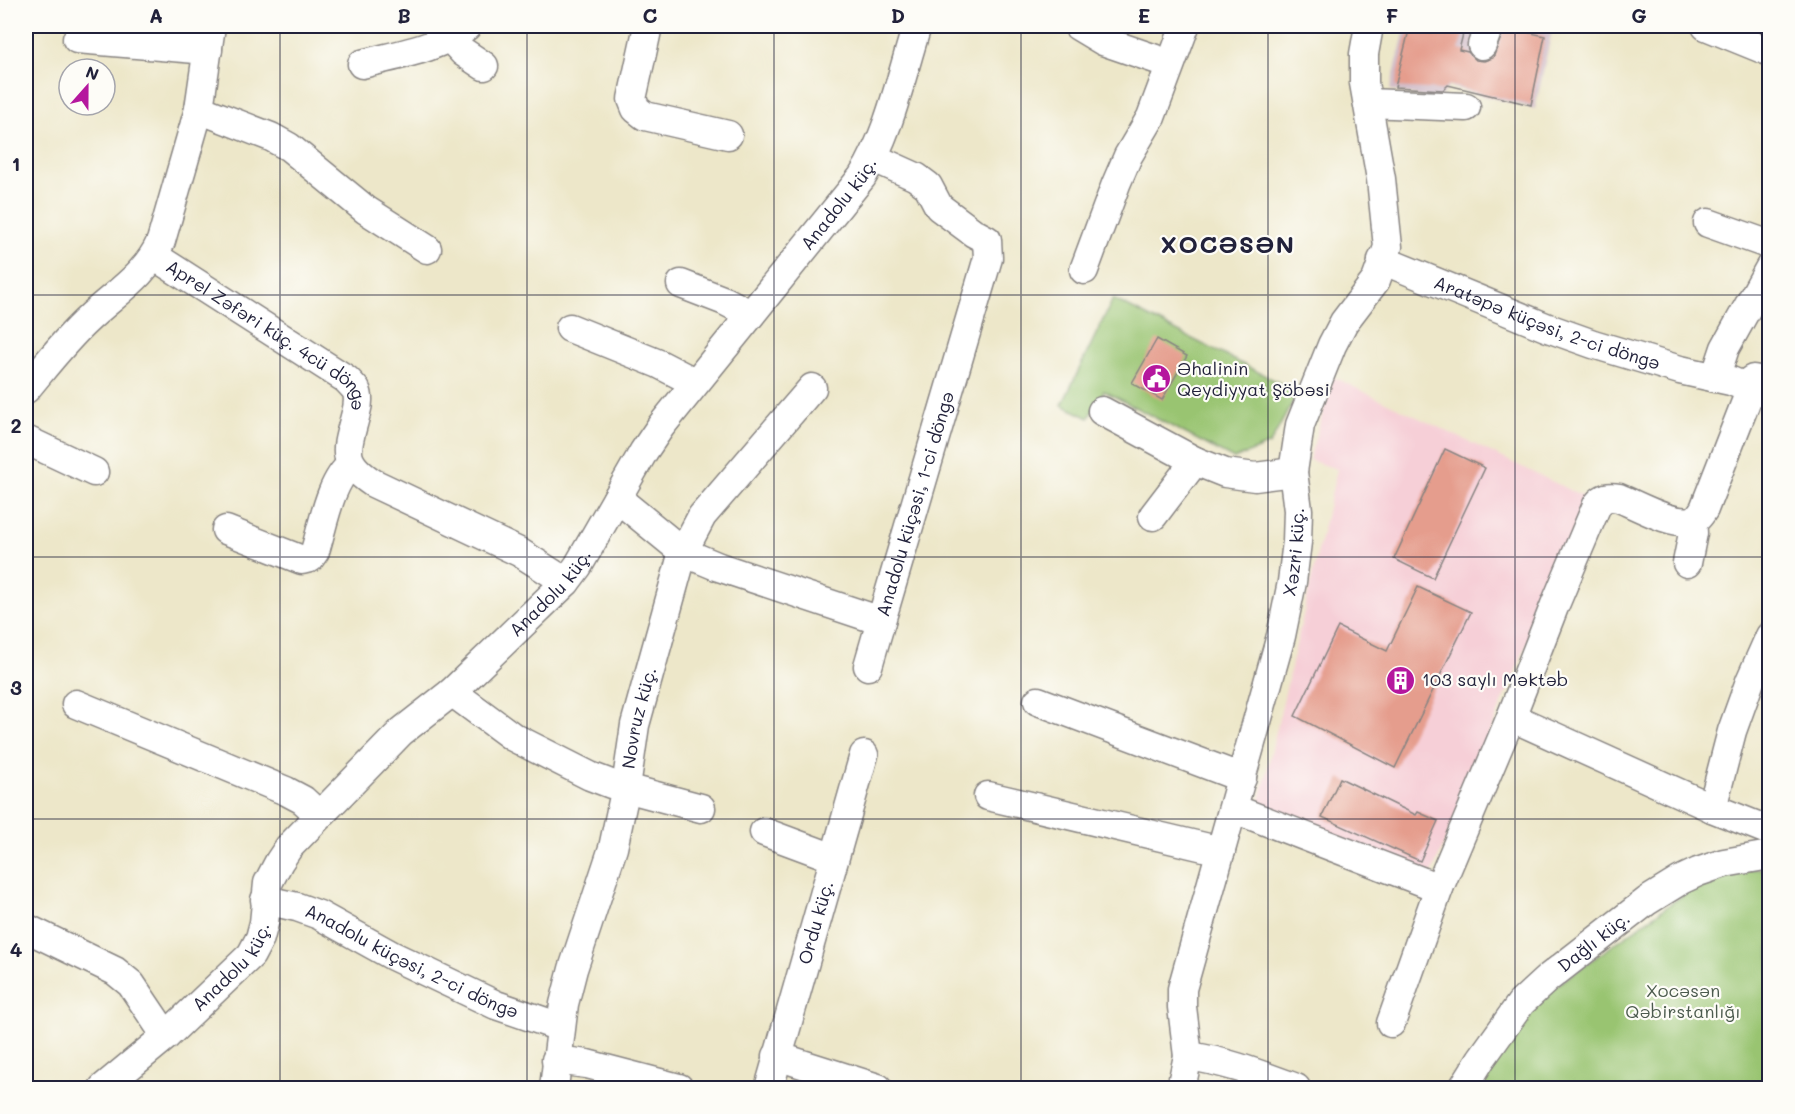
<svg xmlns="http://www.w3.org/2000/svg" width="1795" height="1114" font-family="Mali,sans-serif">
	<rect width="100%" height="100%" fill="#fdfcf7"/>
	<filter id="ink" filterUnits="userSpaceOnUse"><feTurbulence type="fractalNoise" baseFrequency=".0167" numOctaves="2"/><feDisplacementMap in="SourceGraphic" scale="12" xChannelSelector="R" yChannelSelector="G"/><feConvolveMatrix kernelMatrix="1 2 1 2 8 2 1 2 1" color-interpolation-filters="sRGB"/></filter>
	<filter id="wash" filterUnits="userSpaceOnUse"><feTurbulence type="fractalNoise" baseFrequency=".008" numOctaves="4" result="noise"/><feDisplacementMap in="SourceGraphic" scale="24" xChannelSelector="R" yChannelSelector="G"/><feGaussianBlur stdDeviation="1.35" result="paint"/><feColorMatrix in="noise" values="0 0 0 0 0 0 0 0 0 0 0 0 0 0 0 0 0 1.4 0 .05"/><feComposite in="paint" operator="in"/></filter>
	<g filter="url(#wash)">
		<rect width="100%" height="100%" fill="#ede7c9"/>
		<!-- built -->
		<path fill="#f6cfd7" d="M1333,377L1587,498L1430,878L1259,805L1337,469L1309,460Z"/>
		<!-- industrial -->
		<path fill="#d1bdc9" d="M1406,26H1553L1535,109L1449,87L1436,101L1390,90Z"/>
		<!-- green -->
		<g fill="#99c471" stroke="#5e7356" stroke-width="1.5">
			<path d="M1113,299L1298,392L1270,444L1234,459L1104,391L1089,418L1062,405Z"/>
			<path d="M1769,868V1088H1479L1532,1003L1697,885L1752,869Z"/>
		</g>
		<g id="blocks">
			<!-- building -->
			<g fill="#e59d8d">
				<path d="M1410,26H1465L1459,50L1468,52L1476,60L1484,61L1493,58L1505,27L1545,36L1531,105L1448,85L1443,90L1395,87Z"/>
				<path d="M1157,339L1187,356L1162,400L1132,383Z"/>
				<path d="M1445,449L1485,468L1433,578L1394,559Z"/>
				<path d="M1418,587L1471,612L1395,768L1295,716L1338,627L1387,651Z"/>
				<path d="M1340,778L1416,815L1418,812L1438,821L1420,861L1322,817Z"/>
			</g>
		</g>
	</g>
	<g filter="url(#ink)">
		<use href="#blocks" fill-opacity="0" stroke="#888482" stroke-width="1.5"/>
		<g fill="none" stroke-linecap="round" stroke-linejoin="round">
			<defs>
				<g id="minor">
					<path d="M648,26L632,99L636,109L645,116L728,135"/>
					<path d="M1078,26L1103,41L1170,64"/>
					<path d="M1706,26L1770,52"/>
					<path d="M450,38L463,52L484,66"/>
					<path d="M77,39L208,50"/>
					<path d="M1482,45L1489,26"/>
					<path d="M362,64C400,54 435,50 467,26"/>
					<path d="M1368,103L1466,107"/>
					<path d="M199,109L271,137L289,147L366,210L427,249"/>
					<path d="M1708,223L1770,245"/>
					<path id="s1" d="M154,256L346,379C349,382 353,386 356,390C359,396 358,406 356,413C347,449 338,460 373,483L519,552L566,582"/>
					<path id="s2" d="M1382,260L1548,328L1593,344L1680,370L1731,381L1743,386L1747,391V399L1704,509C1700,515 1697,520 1691,521C1671,525 1637,505 1619,498C1609,496 1603,497 1597,505L1554,607L1511,717L1712,808L1770,831"/>
					<path d="M1084,270L1116,184L1128,156L1151,117L1185,26"/>
					<path d="M681,284L725,301L750,314"/>
					<path d="M570,328L659,364L694,382"/>
					<path d="M1715,378L1725,348L1770,267"/>
					<path d="M1743,386L1753,379L1770,382"/>
					<path d="M26,389C46,365 65,340 88,319C114,294 146,276 161,241L199,109L211,26"/>
					<path d="M1102,411L1195,461"/>
					<path d="M26,440L94,472"/>
					<path id="s3" d="M617,498L683,552L719,567L881,621L988,258L987,240L974,233L939,207L928,186L916,177L874,158"/>
					<path d="M1153,516L1195,461L1225,473L1255,477L1293,472"/>
					<path d="M226,530L302,560L310,558L315,551C323,526 330,481 351,465"/>
					<path d="M1687,563L1693,533L1692,521"/>
					<path d="M868,666L881,621"/>
					<path d="M452,692L513,737L590,776L611,784L701,808"/>
					<path d="M1038,701L1242,778"/>
					<path d="M76,704L286,791L303,800L319,815"/>
					<path d="M988,796L1221,851"/>
					<path d="M1712,808L1732,731L1750,681L1770,636"/>
					<path d="M1242,812L1439,888"/>
					<path d="M764,832L834,858"/>
					<path id="s4" d="M265,900L297,907L319,915L393,956L496,1005L560,1027"/>
					<path d="M26,928L115,971L131,984L166,1036"/>
					<path d="M1391,1023L1439,888L1511,717"/>
					<path d="M777,1056L878,1088"/>
					<path d="M1188,1056C1226,1061 1261,1075 1296,1088"/>
					<path d="M556,1060L587,1064L679,1088"/>
					<path id="s5" d="M103,1088L166,1036L251,955L260,938L264,923L268,883L279,862L289,847L401,732L452,692L566,582L578,566L644,451L661,426L862,177C890,132 901,76 917,26"/>
					<path id="s6" d="M554,1088L564,1004L573,969L613,848L626,787L635,725L683,552L702,516L812,388"/>
					<path id="s7" d="M769,1088L864,755"/>
					<path id="s8" d="M1181,1088L1188,1056L1182,1007V989L1281,636L1292,582L1297,542L1298,510L1293,472L1300,425L1332,345L1344,322L1376,280L1388,247L1381,179L1364,83V54L1369,26"/>
					<path id="s9" d="M1463,1088L1481,1059L1521,1003L1548,978L1647,901L1681,880L1698,872L1724,863L1770,855"/>
				</g>
			</defs>
			<!-- minor casing -->
			<use href="#minor" stroke="#888482" stroke-width="31"/>
			<!-- minor -->
			<use href="#minor" stroke="#fff" stroke-width="28"/>
		</g>
	</g>
	<!-- grid -->
	<path fill="none" stroke="#22223b" stroke-width="1.5" stroke-opacity="0.55" d="M280,26V1088M527,26V1088M774,26V1088M1021,26V1088M1268,26V1088M1515,26V1088M26,295H1770M26,557H1770M26,819H1770"/>
	<!-- icons -->
	<defs>
		<symbol id="civic-disc" viewBox="-11 -11 22 22"><circle r="9.5" fill="#b5179e" stroke="#fdfcf7"/><path d="M-.6-6.5H3V-4.5H.6V-3L4-1V1h2V6H-6V1h2V-1L-.6-3ZM-1.2 2.5V6h2.4V2.5Z" fill="#fff"/></symbol>
		<symbol id="building-disc" viewBox="-11 -11 22 22"><circle r="9.5" fill="#b5179e" stroke="#fdfcf7"/><path d="M-4-6H4V6H1V3H-1V6H-4ZM-2.5-4.3h1.7v1.8h-1.7ZM.8-4.3h1.7v1.8H.8ZM-2.5-1h1.7V.8h-1.7ZM.8-1h1.7V.8H.8Z" fill="#fff"/></symbol>
	</defs>
	<g fill-rule="evenodd">
		<use href="#civic-disc" x="1140" y="362" width="33" height="33"/>
		<use href="#building-disc" x="1384" y="664" width="33" height="33"/>
	</g>
	<g text-anchor="middle" stroke-width="4.5" stroke-linejoin="round" paint-order="stroke">
		<!-- street labels -->
		<g font-size="18" fill="#22223b" stroke="#fdfcf7">
			<text dy="6" stroke="none"><textPath href="#s5" startOffset="1167">Anadolu küç.</textPath></text>
			<text dy="6" stroke="none"><textPath href="#s2" startOffset="177">Aratəpə küçəsi, 2-ci döngə</textPath></text>
			<text dy="6" stroke="none"><textPath href="#s1" startOffset="140">Aprel Zəfəri küç. 4cü döngə</textPath></text>
			<text dy="6" stroke="none"><textPath href="#s3" startOffset="417">Anadolu küçəsi, 1-ci döngə</textPath></text>
			<text dy="6" stroke="none"><textPath href="#s8" startOffset="552">Xəzri küç.</textPath></text>
			<text dy="6" stroke="none"><textPath href="#s5" startOffset="681">Anadolu küç.</textPath></text>
			<text dy="6" stroke="none"><textPath href="#s6" startOffset="381">Novruz küç.</textPath></text>
			<text dy="6" stroke="none"><textPath href="#s7" startOffset="172">Ordu küç.</textPath></text>
			<text dy="6" stroke="none"><textPath href="#s9" startOffset="198">Dağlı küç.</textPath></text>
			<text dy="6" stroke="none"><textPath href="#s4" startOffset="160">Anadolu küçəsi, 2-ci döngə</textPath></text>
			<text dy="6" stroke="none"><textPath href="#s5" startOffset="178">Anadolu küç.</textPath></text>
		</g>
		<!-- poi labels -->
		<g font-size="18" fill="#22223b" stroke="#fdfcf7" text-anchor="start">
			<text x="1177" y="375">Əhalinin<tspan x="1177" dy="21">Qeydiyyat Şöbəsi</tspan></text>
			<text x="1422" y="686">103 saylı Məktəb</text>
		</g>
		<!-- park labels -->
		<g font-size="18" fill="#4c5b4e" stroke="#fdfcf7">
			<text x="1683" y="997">Xocəsən<tspan x="1683" dy="21">Qəbirstanlığı</tspan></text>
		</g>
		<!-- district labels -->
		<g font-size="24" font-weight="bold" letter-spacing="1.5" fill="#22223b" stroke="#fdfcf7">
			<text x="1228" y="253">XOCƏSƏN</text>
		</g>
	</g>
	<!-- margin -->
	<rect width="1795" height="1114" fill="none" stroke="#fdfcf7" stroke-width="66"/>
	<!-- north arrow -->
	<g transform="translate(87 87) rotate(21)"><circle r="28" fill="#fdfcf7" stroke="#a5a5ac" stroke-width="1.5"/>
	<path d="M0-4.5L10 22L0 15L-10 22Z" fill="#b5179e"/>
	<text y="-9" font-size="16" font-weight="bold" text-anchor="middle" fill="#22223b">N</text>
	</g>
	<rect x="33" y="33" width="1729" height="1048" fill="none" stroke="#22223b" stroke-width="2"/>
	<g font-size="20" text-anchor="middle" font-weight="bold" fill="#22223b">
		<text x="156" y="23">A</text>
		<text x="404" y="23">B</text>
		<text x="650" y="23">C</text>
		<text x="898" y="23">D</text>
		<text x="1144" y="23">E</text>
		<text x="1392" y="23">F</text>
		<text x="1639" y="23">G</text>
		<text x="16" y="171">1</text>
		<text x="16" y="433">2</text>
		<text x="16" y="695">3</text>
		<text x="16" y="957">4</text>
	</g>
</svg>
